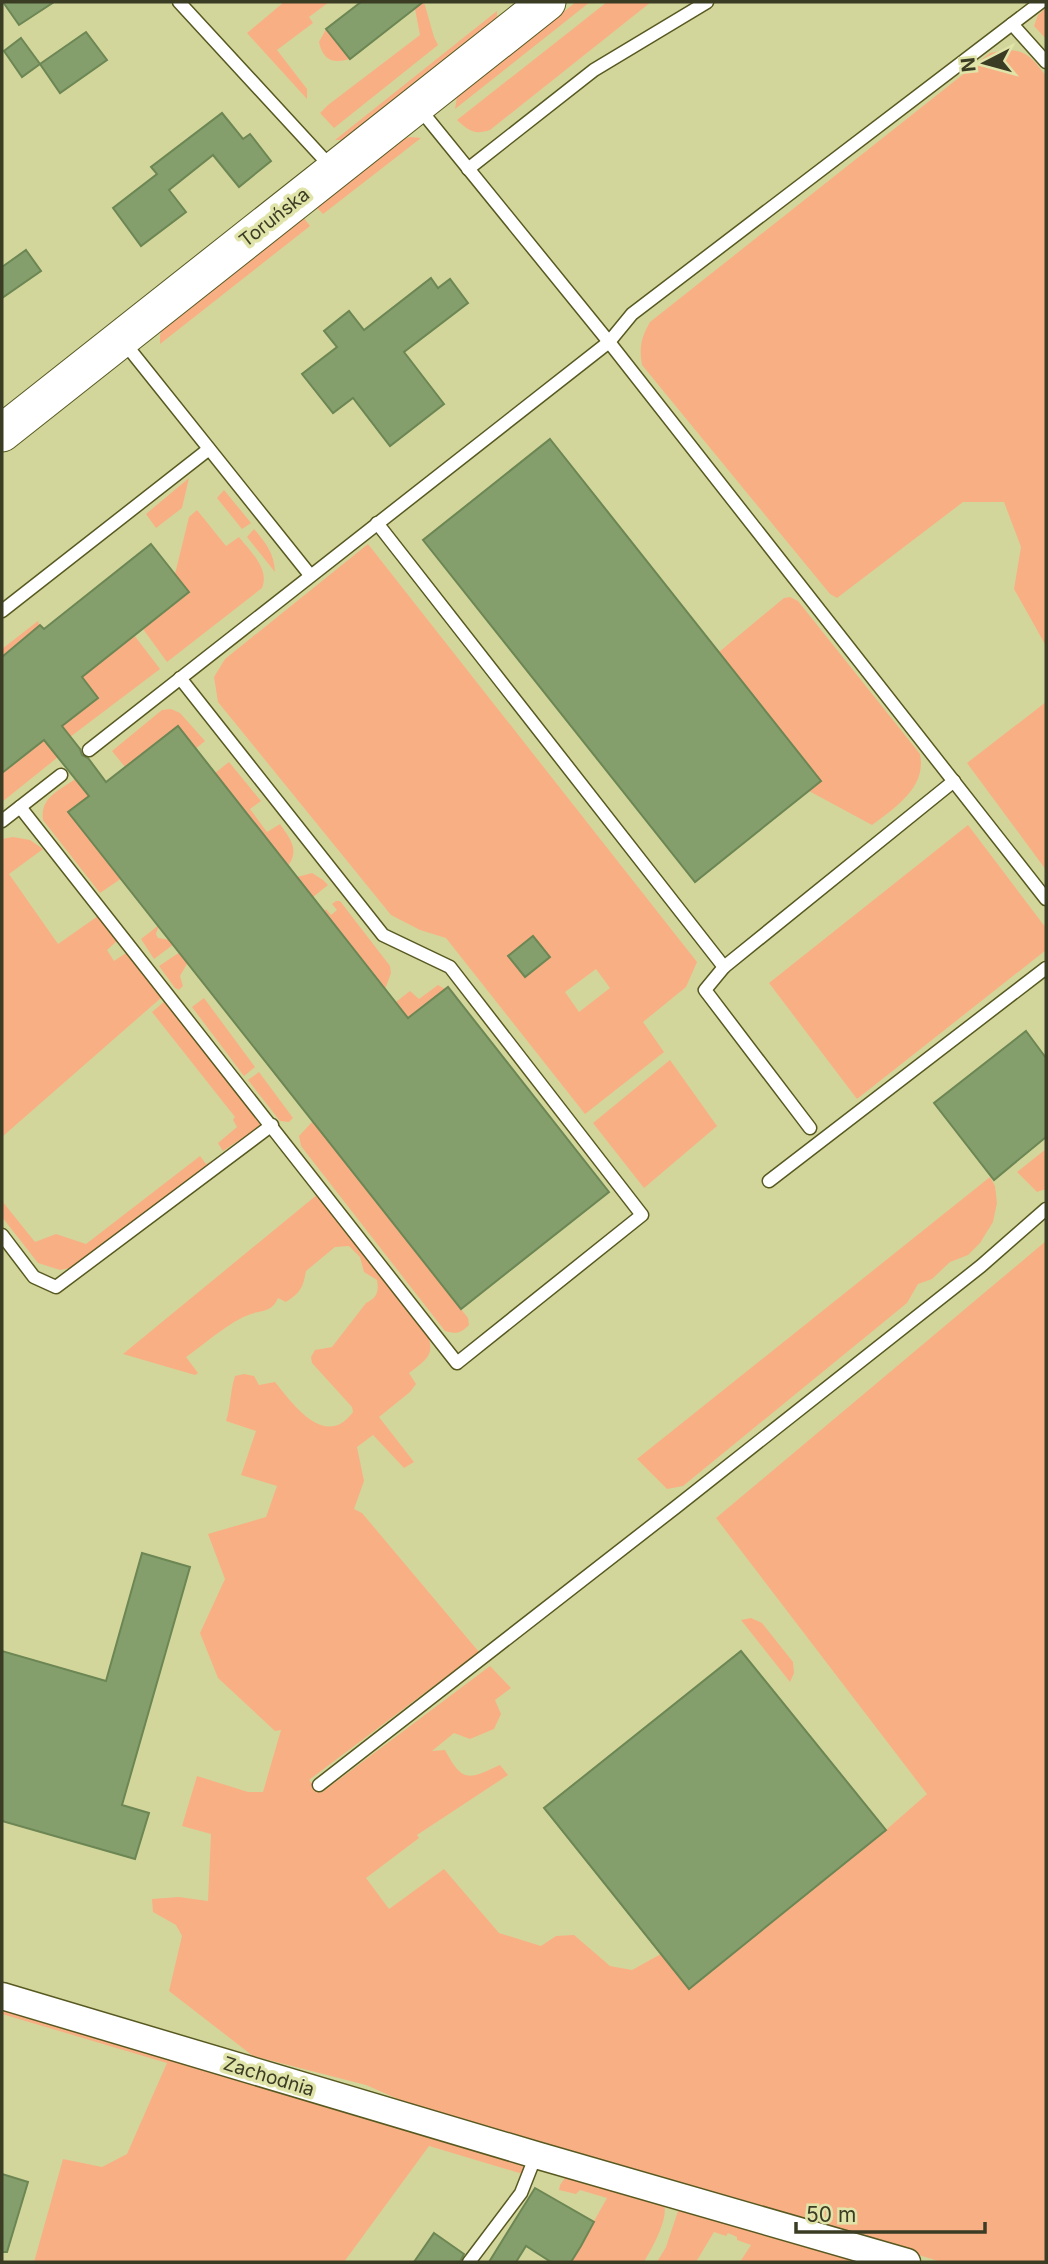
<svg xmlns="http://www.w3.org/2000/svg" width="1048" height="2264" font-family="Inter,sans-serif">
	<rect width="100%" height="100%" fill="#d3d69b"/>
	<!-- green -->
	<g fill="#f9af84" fill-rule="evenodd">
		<path d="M284,2H329L309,17L313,23L277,50L307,89V99L247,33Z"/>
		<path d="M409,2H424L434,37L438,45L334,128L320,113L328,105L420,35L415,9Z"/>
		<path d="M576,2H590L455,109L457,97L466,89Z"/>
		<path d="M607,2H651L490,130C474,135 469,131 457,120Z"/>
		<path d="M1046,8V39L1034,26L1038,15Z"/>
		<path d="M497,11V21L345,140H335Z"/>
		<path d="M326,29L350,59C332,64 323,60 319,42Z"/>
		<path d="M1006,50C1028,50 1033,60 1046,76V646L1014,589L1021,547L1004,502H963L837,598L830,594L642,365C639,347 641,338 650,322L990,53Z"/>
		<path d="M410,137L421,138L323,214L318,209V206L399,140Z"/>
		<path d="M303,217L310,226L160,344V335L163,329Z"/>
		<path d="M189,478L182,508L156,528L146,514Z"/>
		<path d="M224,490L251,523L242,529L217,498Z"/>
		<path d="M197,510L226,546L239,537C250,551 270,569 262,588L167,662L143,629L189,593L175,574L189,517Z"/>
		<path d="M254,529C266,543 274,553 275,572L247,537Z"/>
		<path d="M368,544L697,962L686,987L643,1022L664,1052L585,1114L446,938L420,930L391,915L218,702L214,677L225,659ZM596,969L610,988L579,1012L565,992Z"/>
		<path d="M790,597L798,601L920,754C927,788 894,808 872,825L809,791L821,781L719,652L784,598Z"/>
		<path d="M38,621L40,627L2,657V649Z"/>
		<path d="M134,635L160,669L70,737L62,726L98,699L82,677Z"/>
		<path d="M1046,702V870L967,763Z"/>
		<path d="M171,709L180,713L205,741L195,749L178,726L125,767L112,751L162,710Z"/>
		<path d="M44,740L58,757L2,802V761L8,768Z"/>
		<path d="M229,762L261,801L250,809L267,832L280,824C290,839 300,849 288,866L215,773Z"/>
		<path d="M75,779L89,796L69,812L122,878L100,893L43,820C40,797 59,791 75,779Z"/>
		<path d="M968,825L1046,928V950L857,1099L769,983Z"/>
		<path d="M13,837L30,840L43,849L9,874L58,944L98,916L117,941L107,950L114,961L126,953L162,997L2,1137V839Z"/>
		<path d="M312,873L323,880L328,885L313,897L297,877Z"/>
		<path d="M336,901H340L390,966L391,973L385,989L324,911L326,909L331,915L337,910L332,904Z"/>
		<path d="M159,925L156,934L158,938L171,940L174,944L154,959L141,939Z"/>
		<path d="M180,952L188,962L180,976L183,986L179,990L175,988L159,966Z"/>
		<path d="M438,985L445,989L408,1018L396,1002L410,991L419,999Z"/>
		<path d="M204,998L255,1067L244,1076L192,1007Z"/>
		<path d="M165,1001L264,1127L256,1129L223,1151L218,1143L237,1127L233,1120L235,1117L152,1012Z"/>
		<path d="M670,1060L717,1126L644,1188L593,1123Z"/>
		<path d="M259,1072L293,1118L289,1122L280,1121L248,1080Z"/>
		<path d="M313,1121L468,1318L469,1325C460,1334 456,1334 445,1331L301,1146L299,1136Z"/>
		<path d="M1046,1149V1189L1037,1192L1017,1172Z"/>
		<path d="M200,1156L206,1164L216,1159L74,1267L60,1270L38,1263L2,1217V1201L35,1242L56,1234L86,1244Z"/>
		<path d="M990,1177L995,1186L997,1203L993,1222L980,1243L968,1255L950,1262L932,1279L918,1284L907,1303L683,1486L667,1489L637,1459Z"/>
		<path d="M318,1194L425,1330C437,1353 428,1359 409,1373L416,1384L410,1392L379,1417L414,1462L404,1468L373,1435L357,1447L364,1481L354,1509L362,1513L479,1652L309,1780L321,1793L490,1666L511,1688L495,1700L501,1714L494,1729L470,1739L454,1733L432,1751L445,1750C463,1784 469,1779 500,1765L508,1775L417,1835L419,1838L366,1878L389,1909L444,1869L499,1933L541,1946L556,1936L574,1935L610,1966L632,1970L886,1830L927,1794L716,1518L1046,1241V2262H942L525,2138L425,2111L366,2085L253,2056L169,1991L182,1936L176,1925L153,1912L152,1899L179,1897L208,1901L211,1834L182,1826L197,1776L248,1792H263L281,1730L275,1731L218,1678L200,1633L225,1579L208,1534L266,1517L277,1486L241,1475L256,1431L226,1421C231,1406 230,1391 235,1376L244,1374L254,1376L259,1385L275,1382C293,1404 325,1450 353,1412L352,1407L312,1363L311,1357L315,1350L332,1347L366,1303C377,1298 379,1292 377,1280L364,1272L360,1257L349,1246L335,1247L306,1271C303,1288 300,1293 286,1302L278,1298C272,1312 263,1310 251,1314C230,1321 205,1344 186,1357L198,1373L195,1375L123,1354Z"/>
		<path d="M751,1618L762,1623L793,1662L794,1673L790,1682L741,1620Z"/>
		<path d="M2,2007L520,2158L526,2175L429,2146L344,2262H34L63,2159L102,2167L127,2154L167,2063L2,2014Z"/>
		<path d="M567,2175L664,2203C669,2219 652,2248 644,2262H571L607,2198L580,2190L576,2194L559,2190L560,2185Z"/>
		<path d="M679,2208L867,2262H740L751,2245L737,2240V2237L728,2233L726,2236L714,2232L696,2262H657L666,2247Z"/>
	</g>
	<!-- building -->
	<g fill="#849f6c" stroke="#6c8654" stroke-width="2">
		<path d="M3,2H54L19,25Z"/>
		<path d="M361,2H423L350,59L326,29Z"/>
		<path d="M86,32L107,60L60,93L40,64Z"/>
		<path d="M21,38L40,64L22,77L4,51Z"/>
		<path d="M222,113L243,139L250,134L271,161L239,187L213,155L169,190L186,212L141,246L113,208L157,174L151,167Z"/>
		<path d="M26,250L41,271L2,298V267Z"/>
		<path d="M431,278L438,288L450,279L468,303L404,352L444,404L390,446L353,398L333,413L302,374L337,347L324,331L349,311L364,330Z"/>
		<path d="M550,439L821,781L695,882L423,540Z"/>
		<path d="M151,544L189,592L82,677L98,698L62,726L80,749L82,755L88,758L106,782L178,726L408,1018L448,987L609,1192L461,1309L68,812L89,796L44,740L2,773V657L40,625L44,629Z"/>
		<path d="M533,936L550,957L525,977L508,956Z"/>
		<path d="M1026,1031L1046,1058V1137L994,1180L934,1103Z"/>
		<path d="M142,1553L190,1567L122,1805L149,1813L135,1859L2,1821V1651L106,1681Z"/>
		<path d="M741,1651L886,1830L689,1989L544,1808Z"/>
		<path d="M2,2174L28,2182L7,2252H2Z"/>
		<path d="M535,2188L594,2222L581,2246L571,2262H551L526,2246L516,2262H489Z"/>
		<path d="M434,2233L464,2254L460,2262H414Z"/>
	</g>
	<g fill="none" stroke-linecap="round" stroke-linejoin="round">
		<defs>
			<g id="lane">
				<path d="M179,2L331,167"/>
				<path d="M1012,24L1046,62"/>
				<path d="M419,108L609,342L1046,899"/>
				<path d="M468,169L594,70L707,2"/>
				<path d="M123,341L310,575"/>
				<path d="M377,523L724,967L954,781"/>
				<path d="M2,611L209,449"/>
				<path d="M89,750L609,342L632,314L1041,2"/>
				<path d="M20,807L457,1363L642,1215L450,967L383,935L180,678"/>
				<path d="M2,821L61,775"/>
				<path d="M724,967L705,990L810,1128"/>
				<path d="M769,1181L1046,968"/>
				<path d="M2,1235L34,1277L56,1287L272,1125"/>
				<path d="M319,1785L676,1507L981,1266L1046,1209"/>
				<path d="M469,2262L521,2193L536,2155"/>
			</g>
			<path id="street" d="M2,1996L536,2155L907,2262"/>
			<path id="secondary" d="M2,433L547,2"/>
		</defs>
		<!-- lane casing -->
		<use href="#lane" stroke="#585921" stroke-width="15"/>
		<!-- street casing -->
		<use href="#street" stroke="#585921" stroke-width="29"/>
		<!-- secondary casing -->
		<use href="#secondary" stroke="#585921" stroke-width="39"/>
		<!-- lane -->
		<use href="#lane" stroke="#fff" stroke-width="12"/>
		<!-- street -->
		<use href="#street" stroke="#fff" stroke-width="26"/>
		<!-- secondary -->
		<use href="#secondary" stroke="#fff" stroke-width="37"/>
	</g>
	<g text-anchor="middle" stroke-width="7" stroke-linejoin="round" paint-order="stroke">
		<!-- street labels -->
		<g font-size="19" fill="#3b3c24" stroke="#e0e4a8">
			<text transform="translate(274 217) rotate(-38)" y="7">Toruńska</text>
			<text transform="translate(269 2076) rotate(17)" y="7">Zachodnia</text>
		</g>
	</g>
	<!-- border -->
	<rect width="1048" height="2264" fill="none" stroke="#3b3c24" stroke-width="7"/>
	<!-- north arrow -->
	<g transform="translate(985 63) rotate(264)" stroke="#e0e4a8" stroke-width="5" paint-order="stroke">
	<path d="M0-5L12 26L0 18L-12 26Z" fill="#3b3c24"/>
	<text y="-10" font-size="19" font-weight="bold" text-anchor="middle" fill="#3b3c24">N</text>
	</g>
	<!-- scale -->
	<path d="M796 2222v10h189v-10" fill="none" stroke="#3b3c24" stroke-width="3.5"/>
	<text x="806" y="2222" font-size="21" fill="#3b3c24" stroke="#e0e4a8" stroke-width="5" paint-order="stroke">50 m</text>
</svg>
